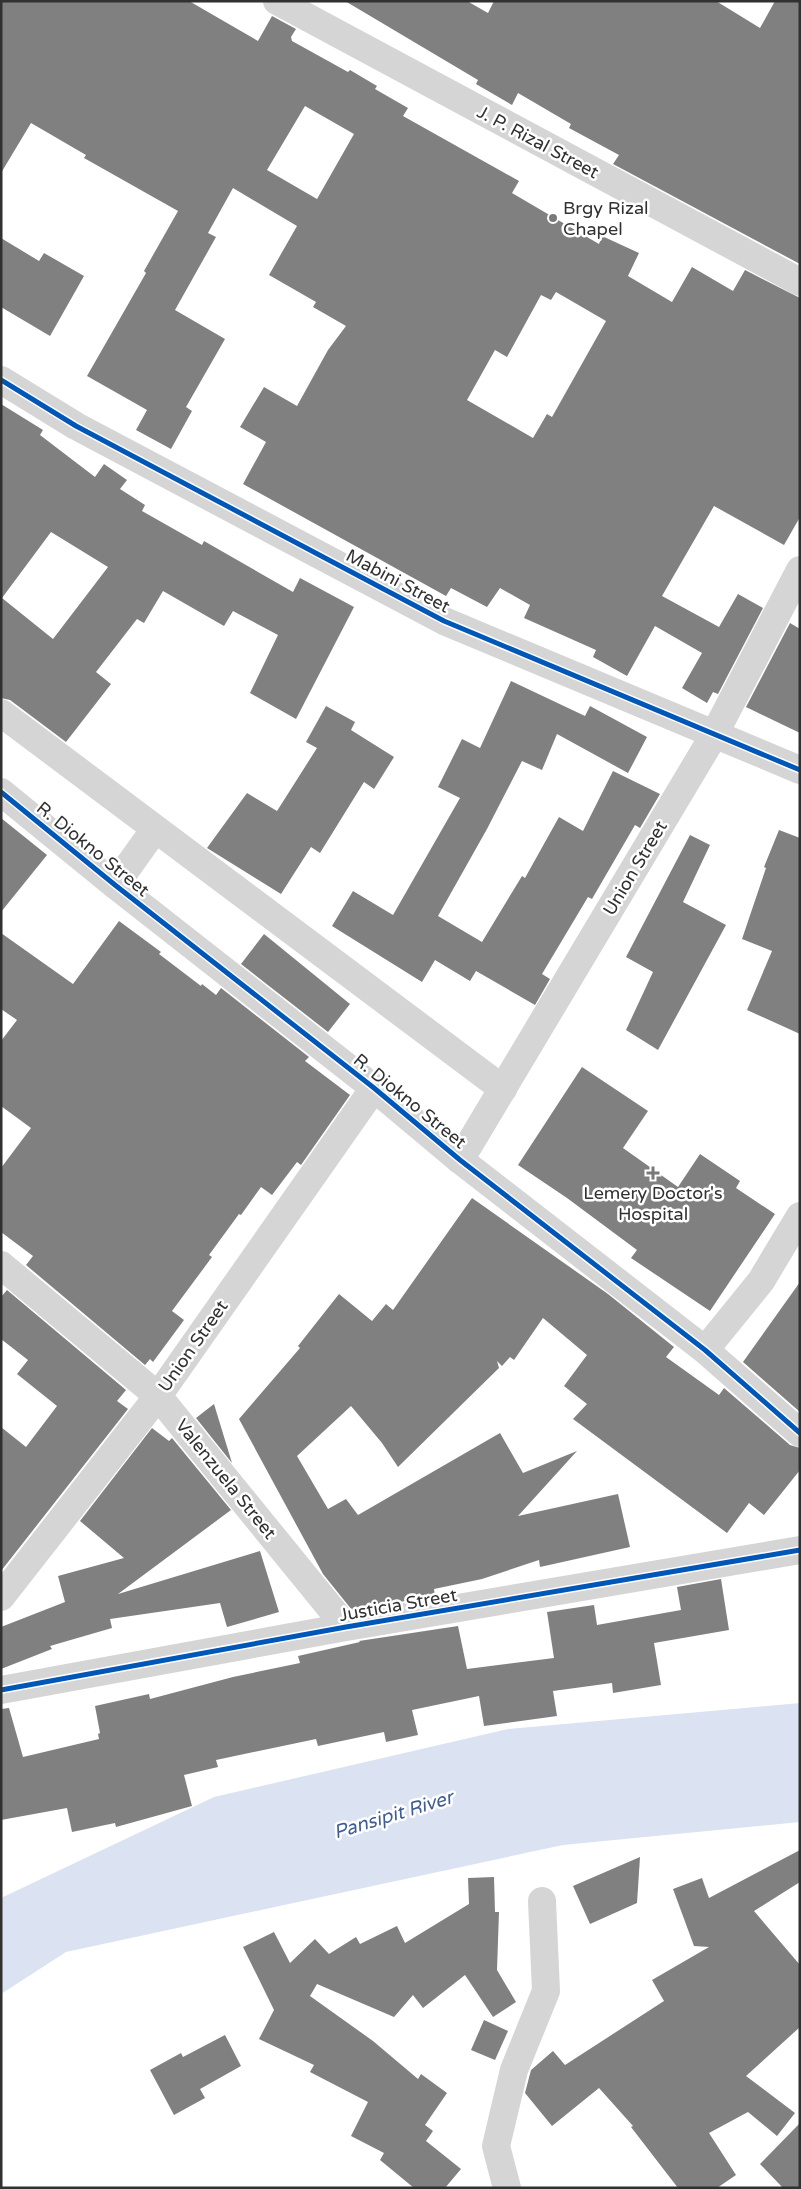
<svg xmlns="http://www.w3.org/2000/svg" width="801" height="2189" font-family="'Varela Round',sans-serif">
	<rect width="100%" height="100%" fill="#fff"/>
	<!-- water -->
	<path fill="#dbe3f2" d="M800,1703V1822L563,1845L66,1952L1,1994V1898L214,1797L508,1729Z"/>
	<!-- building -->
	<g fill="#808080" fill-rule="evenodd">
		<path d="M1,1H189L258,41L272,16L296,29L291,37L292,41L348,72L350,70L377,86L375,89L408,108L403,116L519,181L512,193L599,244L602,236L639,253L628,276L672,302L692,267L733,291L745,270L800,298V517L784,545L714,506L662,596L719,627L738,594L763,608L718,694L713,692L707,703L682,688L702,653L655,626L627,676L593,657L596,650L524,618L530,605L500,588L487,607L451,588L446,596L243,484L266,442L240,427L264,387L297,406L328,350L346,326L313,307L316,302L269,275L297,226L233,188L208,233L216,237L175,310L225,339L186,407L192,411L171,449L136,430L147,410L87,376L146,273L144,271L178,211L84,158L86,155L31,123L1,173ZM305,106L354,134L317,199L267,170ZM556,292L606,321L552,417L547,414L533,438L467,400L495,350L507,357L541,295L551,300Z"/>
		<path d="M345,1H467L488,13L494,1H716L760,28L775,1H800V264L613,164L619,155L569,128L571,124L518,93L512,105L476,84L478,80Z"/>
		<path d="M1,238L39,261L44,253L84,276L50,336L1,307Z"/>
		<path d="M1,404L43,430L40,435L95,477L104,464L127,480L120,489L145,505L142,511L202,545L204,541L293,592L300,578L354,607L296,719L250,693L278,635L233,611L224,626L163,591L144,623L137,619L96,672L111,684L66,742L10,700L1,698ZM51,532L108,567L53,639L2,598Z"/>
		<path d="M790,623L800,629V733L746,707Z"/>
		<path d="M511,681L585,716L590,706L647,737L628,773L557,734L542,770L522,761L487,829L438,916L482,942L522,876L525,878L559,817L583,831L613,771L660,794L640,828L635,825L592,899L588,897L542,974L550,979L535,1005L476,971L470,981L435,960L422,982L332,926L353,891L393,915L460,798L438,787L462,739L480,748Z"/>
		<path d="M326,706L355,722L351,730L394,757L374,789L364,782L320,853L311,847L281,894L207,848L247,793L277,811L317,748L306,742Z"/>
		<path d="M1,818L47,855L1,912Z"/>
		<path d="M779,830L800,838V1034L747,1010L772,951L742,939L766,868L764,867Z"/>
		<path d="M690,835L710,845L683,902L726,925L658,1050L626,1030L653,972L626,957Z"/>
		<path d="M119,921L161,952L159,954L201,986L202,984L216,995L221,988L309,1057L305,1061L350,1095L301,1165L297,1162L272,1195L261,1187L241,1215L239,1214L209,1255L212,1257L172,1311L184,1320L153,1362L150,1359L145,1365L26,1265L33,1256L1,1232V1168L31,1128L1,1106V1041L17,1020L1,1009V933L73,984Z"/>
		<path d="M264,934L350,1004L328,1032L241,964Z"/>
		<path d="M582,1067L648,1111L623,1148L678,1187L700,1154L740,1181L736,1188L775,1214L710,1311L631,1258L637,1250L567,1198L518,1165Z"/>
		<path d="M472,1198L608,1294L674,1347L666,1357L719,1395L724,1388L790,1445L800,1448V1470L764,1515L749,1503L727,1533L573,1419L587,1404L564,1386L587,1355L543,1318L514,1360L510,1357L502,1366L497,1361L499,1368L398,1467L382,1443L351,1406L297,1456L328,1509L346,1499L358,1515L500,1433L523,1473L577,1451L518,1516L618,1494L630,1547L540,1567L539,1560L482,1579L434,1589L435,1596L352,1610L323,1574L239,1419L300,1348L298,1346L339,1294L372,1321L386,1304L393,1310Z"/>
		<path d="M800,1282V1412L743,1362Z"/>
		<path d="M7,1290L126,1390L117,1401L128,1409L1,1571V1427L26,1447L57,1406L17,1374L28,1360L1,1339V1297Z"/>
		<path d="M214,1404L232,1463L196,1418Z"/>
		<path d="M152,1428L169,1441L172,1438L231,1510L118,1594L260,1551L279,1612L227,1627L220,1603L110,1619L112,1628L50,1646L52,1649L1,1669V1627L65,1602L58,1576L124,1558L80,1521Z"/>
		<path d="M721,1579L729,1630L654,1643L661,1685L613,1693L612,1683L553,1691L557,1716L484,1726L479,1696L412,1710L418,1735L386,1742L384,1732L318,1746L316,1739L216,1760L218,1767L184,1775L192,1806L116,1827L115,1823L72,1832L67,1808L1,1820V1709L9,1708L23,1757L99,1739L98,1734L100,1733L95,1706L149,1694L150,1699L233,1677L300,1663L298,1656L360,1642L359,1641L458,1626L467,1669L554,1658L547,1612L594,1605L597,1625L681,1610L677,1587Z"/>
		<path d="M800,1850V1882L754,1911L800,1965V2027L746,2076L795,2113L777,2136L748,2112L709,2133L736,2175L717,2188H678L631,2127L633,2126L599,2088L552,2126L525,2093L531,2070L553,2051L565,2065L664,2001L652,1980L709,1947L694,1946L673,1889L702,1878L709,1898Z"/>
		<path d="M640,1857L637,1903L590,1924L573,1886Z"/>
		<path d="M494,1877L495,1912H499L497,1970L516,2002L493,2017L465,1975L423,2008L413,1995L394,2017L317,1984L310,1996L373,2041L418,2079L421,2074L447,2093L425,2125L433,2131L426,2141L461,2169L445,2188H414L380,2160L384,2153L351,2136L368,2102L310,2072L314,2065L259,2039L274,2010L243,1947L274,1932L290,1963L315,1939L329,1954L356,1937L360,1944L397,1926L405,1943L469,1904L468,1878Z"/>
		<path d="M484,2020L508,2031L495,2060L471,2050Z"/>
		<path d="M225,2035L241,2066L200,2089L205,2098L174,2115L150,2070L181,2053L183,2057Z"/>
		<path d="M800,2123V2188H783L760,2164Z"/>
	</g>
	<g fill="none" stroke-linecap="round" stroke-linejoin="round">
		<!-- street -->
		<g stroke="#d5d5d5" stroke-width="28">
			<path d="M277,1L800,282"/>
			<path d="M1,380L76,426L444,621L800,770"/>
			<path d="M1,713L503,1089"/>
			<path d="M1,792L115,885L374,1088L460,1160L705,1350L800,1433"/>
			<path d="M115,885L155,829"/>
			<path d="M460,1160L714,735L800,570"/>
			<path d="M1,1265L158,1396L346,1627"/>
			<path d="M705,1350L761,1281L800,1216"/>
			<path d="M1,1597L158,1396L374,1088"/>
			<path d="M1,1690L346,1627L800,1550"/>
			<path d="M507,2188L496,2146L514,2070L546,1991L542,1901"/>
		</g>
		<defs>
			<g id="cycleway">
				<path d="M1,380L76,426L444,621L800,770"/>
				<path d="M1,792L115,885L374,1088L460,1160L705,1350L800,1433"/>
				<path d="M1,1690L346,1627L800,1550"/>
			</g>
		</defs>
		<!-- cycleway casing -->
		<use href="#cycleway" stroke="#fff" stroke-width="8"/>
		<!-- cycleway -->
		<use href="#cycleway" stroke="#0057b8" stroke-width="5"/>
	</g>
	<!-- markers -->
	<g fill="#797979" stroke="#fff" stroke-width="2">
		<circle cx="553" cy="218" r="5"/>
		<path d="M650.5 1165.5h5v5h5v5h-5v5h-5v-5h-5v-5h5z"/>
	</g>
	<g text-anchor="middle" stroke-width="5" stroke-linejoin="round" paint-order="stroke">
		<!-- street labels -->
		<g font-size="18" fill="#313131" stroke="#fff">
			<text transform="translate(538 142) rotate(28)" y="6">J. P. Rizal Street</text>
			<text transform="translate(398 581) rotate(28)" y="6">Mabini Street</text>
			<text transform="translate(93 849) rotate(39)" y="6">R. Diokno Street</text>
			<text transform="translate(635 868) rotate(-59)" y="6">Union Street</text>
			<text transform="translate(410 1101) rotate(39)" y="6">R. Diokno Street</text>
			<text transform="translate(193 1346) rotate(-55)" y="6">Union Street</text>
			<text transform="translate(226 1479) rotate(51)" y="6">Valenzuela Street</text>
			<text transform="translate(398 1605) rotate(-10)" y="6">Justicia Street</text>
		</g>
		<!-- poi labels -->
		<g font-size="18" fill="#313131" stroke="#fff" text-anchor="start">
			<text x="563" y="214">Brgy Rizal<tspan x="563" dy="21">Chapel</tspan></text>
			<text x="653" y="1199" text-anchor="middle">Lemery Doctor's<tspan x="653" dy="21">Hospital</tspan></text>
		</g>
		<!-- water labels -->
		<g font-size="19" font-style="italic" fill="#3f5c93" stroke="#fff">
			<text transform="translate(393 1814) rotate(-17)" y="7">Pansipit River</text>
		</g>
	</g>
	<!-- border -->
	<rect width="801" height="2189" fill="none" stroke="#313131" stroke-width="5"/>
</svg>
